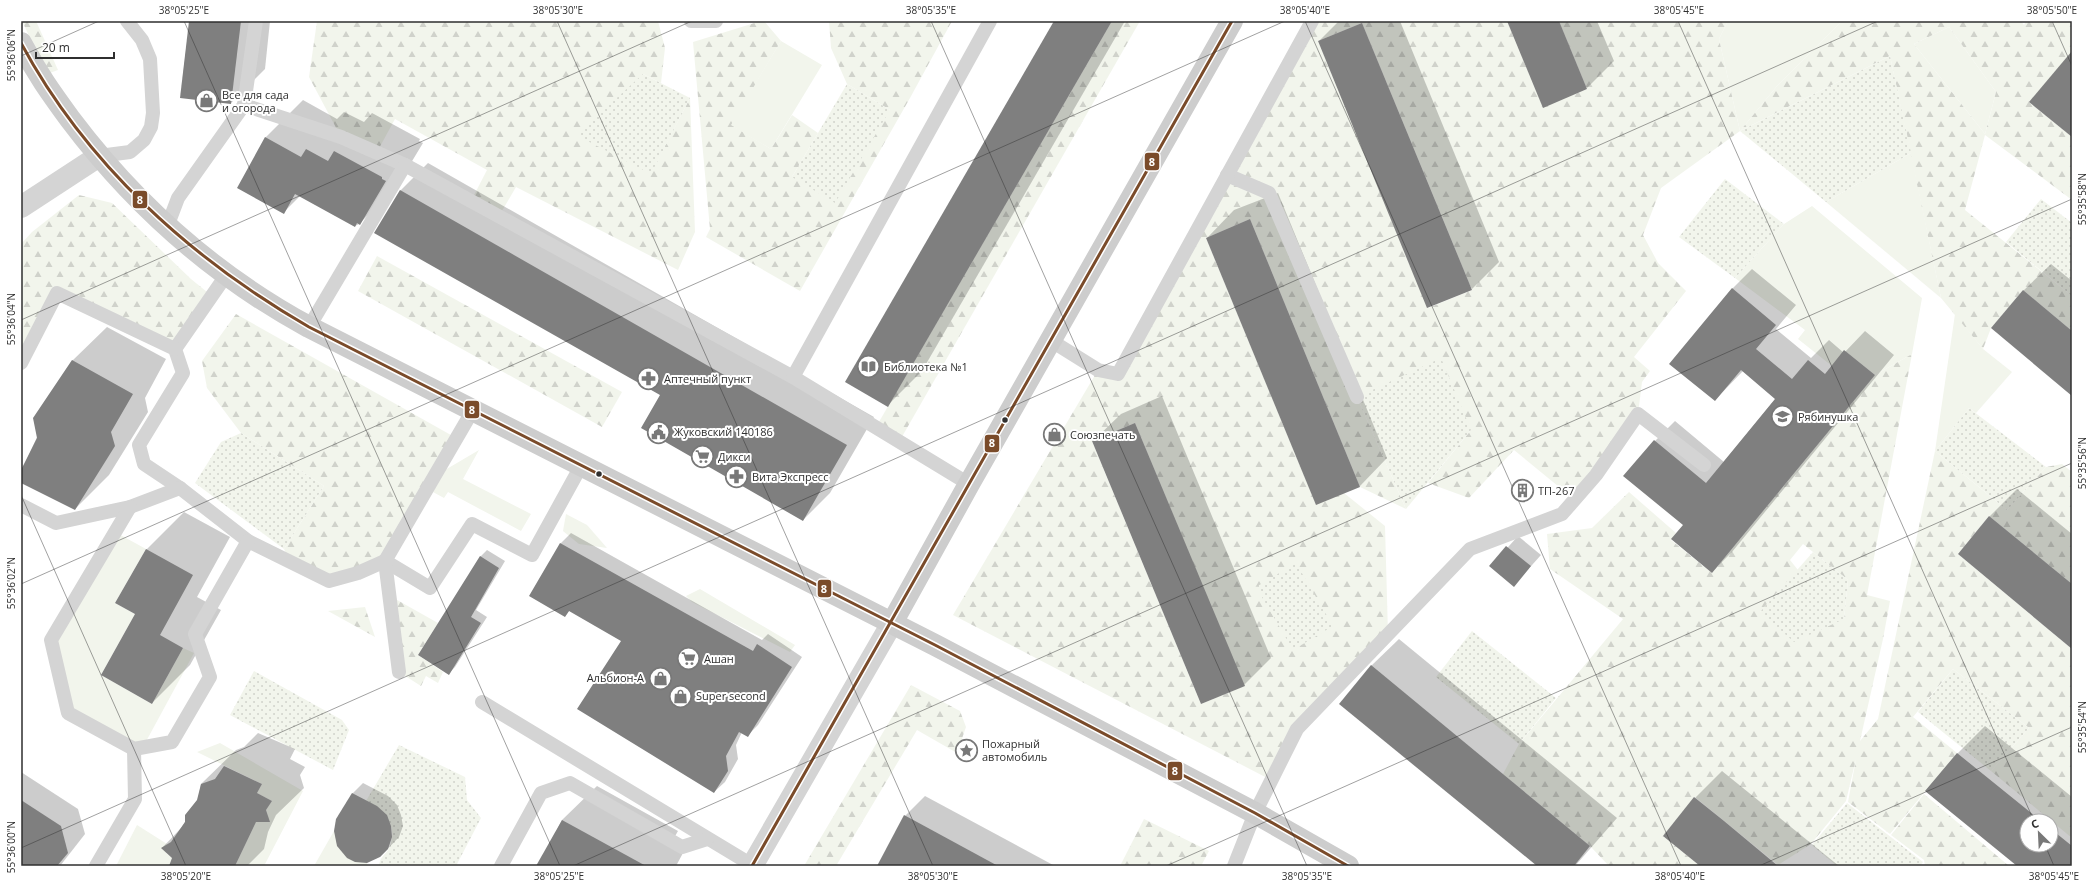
<svg xmlns="http://www.w3.org/2000/svg" width="2093" height="887" font-family="'Open Sans',sans-serif">
	<defs>
		<pattern id="forest-firs" width="22" height="20" patternUnits="userSpaceOnUse"><rect width="22" height="20" fill="#f2f5ec"/><path d="M5 1l3.5 6h-7zM16 11l3.5 6h-7z" fill="#d0d2cb"/></pattern>
		<pattern id="park-dots" width="8" height="8" patternUnits="userSpaceOnUse"><rect width="8" height="8" fill="#f2f5ec"/><path d="M2 2h.1M6 6h.1" fill="none" stroke="#d0d2cb" stroke-width="1.8" stroke-linecap="round"/></pattern>
	</defs>
	<rect width="100%" height="100%" fill="#fff"/>
	<!-- grass -->
	<g fill="#f2f5ec">
		<path d="M1728,21H1842L1777,86L1740,131L1719,39Z"/>
		<path d="M1949,27L1996,92L1985,134L1914,44Z"/>
		<path d="M781,41L822,65L771,149L730,125Z"/>
		<path d="M1911,153L1941,298L1826,202Z"/>
		<path d="M1812,206L1922,298L1912,354L1875,375L1845,351L1832,366L1798,339L1805,330L1735,278L1784,224Z"/>
		<path d="M1955,314L1983,349L2012,372L1976,413L1969,408L1935,451Z"/>
		<path d="M479,450L463,479L531,514L521,531L448,492L444,498L433,492L445,470Z"/>
		<path d="M566,514L587,525L607,548L579,544L563,531Z"/>
		<path d="M115,532L146,549L115,603L135,614L101,675L152,704L183,648L194,653L143,747L68,713L51,640Z"/>
		<path d="M700,589L795,645L790,652L692,602L686,596Z"/>
		<path d="M220,743L303,791L264,866H235L256,822H264L268,816L266,810L272,801L257,793L262,784L197,752Z"/>
		<path d="M137,825L167,844L166,853L172,858L169,866H116Z"/>
		<path d="M334,831C339,850 348,861 367,863V866H314Z"/>
	</g>
	<!-- forest -->
	<g fill="url(#forest-firs)" fill-rule="evenodd">
		<path d="M22,21H36L58,70L47,74Z"/>
		<path d="M317,21H658L665,48L661,83L643,74L651,173L690,98L695,232L678,270L516,187L499,216L471,201L487,170L395,119L377,152L341,137L309,77Z"/>
		<path d="M761,21H764L781,41L731,125L771,149L792,115L818,133L792,177L890,110L847,84L831,48L829,21H952L910,98L800,291L706,237L710,229L693,42Z"/>
		<path d="M1112,21H1140L899,442L876,427Z"/>
		<path d="M1312,21H1507L1543,107L1587,89L1559,21H1728L1719,39L1740,131L1777,86L1842,21H2021L2024,25L2026,21H2072V73L2029,102L2072,137V200L1985,135L1965,210L2072,296V331L2023,290L1991,328L1983,349L1941,298L1890,56L1740,131L1661,188L1643,235L1658,263L1686,291L1634,357L1650,371L1642,382L1638,414L1575,500L1514,450L1469,498L1428,483L1471,430L1357,397L1406,509L1360,487L1250,219L1206,238L1316,504L1344,493L1385,526L1388,634L1297,729L1271,780L953,615L1098,370L1118,374ZM1362,23L1472,290L1428,308L1318,41ZM1949,27L1996,92L1985,134L1914,44ZM1135,423L1244,686L1201,704L1092,441Z"/>
		<path d="M79,195L112,203L191,279L212,296L175,349L57,293L21,363V244L32,232Z"/>
		<path d="M377,256L622,392L602,427L358,291Z"/>
		<path d="M236,314L458,439L385,561L329,581L290,562L284,549L324,486L241,433L207,388L202,361Z"/>
		<path d="M1912,354L1867,595L1890,601L1883,639L1860,741L1878,719L1935,451L2007,510L2046,467L2062,464L2072,472V584L1989,516L1958,554L2072,649V838L1991,771L2029,728L1953,669L1913,717L1957,753L1890,834L1848,802L1856,759L1846,801L1811,844L1778,865L1695,797L1663,836L1700,866H1609L1590,846L1503,774L1519,744L1623,619L1550,569L1547,534L1592,528L1629,492L1676,533L1671,540L1712,573L1875,375ZM1803,544L1848,580L1844,619L1760,612L1798,570L1790,560Z"/>
		<path d="M390,596L438,623L418,655L443,672L438,683L426,676L421,686L399,672Z"/>
		<path d="M365,607L375,637L328,611Z"/>
		<path d="M911,685L960,711L966,727L957,753L917,730L836,866H804Z"/>
		<path d="M1924,794L2009,866H1925L1924,860L1891,835Z"/>
		<path d="M1144,819L1209,851L1201,866H1120Z"/>
	</g>
	<!-- park -->
	<g fill="url(#park-dots)">
		<path d="M1890,56L1911,153L1826,202L1740,131Z"/>
		<path d="M643,74L690,98L651,174L576,135Z"/>
		<path d="M847,84L890,110L835,203L792,177Z"/>
		<path d="M1725,179L1784,224L1735,278L1679,237Z"/>
		<path d="M2041,199L2072,223V296L2006,242Z"/>
		<path d="M1441,358L1471,430L1406,509L1357,397Z"/>
		<path d="M1969,408L2046,467L2007,510L1935,451Z"/>
		<path d="M241,433L324,486L284,549L195,483L221,442Z"/>
		<path d="M1813,552L1848,580L1844,619L1794,642L1760,612Z"/>
		<path d="M1296,563L1333,626L1293,650L1256,587Z"/>
		<path d="M1472,631L1556,698L1519,744L1436,677Z"/>
		<path d="M1953,669L2029,728L1991,771L1918,712Z"/>
		<path d="M254,671L342,720L349,730L333,770L230,715Z"/>
		<path d="M399,745L465,777L467,800L481,818L456,866H379C380,856 385,856 389,848C399,826 384,810 366,801Z"/>
		<path d="M1847,803L1923,862L1920,866H1837L1812,845Z"/>
	</g>
	<!-- shadow -->
	<g fill="#0003" fill-rule="evenodd">
		<path d="M190,21H270L265,69L231,103Z"/>
		<path d="M1055,21H1125L922,371L888,405Z"/>
		<path d="M1339,21H1400L1499,262L1472,289L1319,41Z"/>
		<path d="M1508,21H1597L1614,61L1587,88Z"/>
		<path d="M303,100L337,119L344,112L364,122L372,113L420,139L419,141L423,143L397,186L359,224L355,226L300,196L284,212L265,138Z"/>
		<path d="M428,163L874,417L830,493L803,520L661,395L376,233L401,190Z"/>
		<path d="M1278,193L1387,458L1360,486L1316,503L1207,238L1234,210Z"/>
		<path d="M2051,264L2072,281V395L2023,291Z"/>
		<path d="M1752,269L1796,305L1776,329L1811,358L1829,340L1844,353L1865,331L1894,355L1732,552L1712,572L1684,525L1655,441L1675,421L1724,462L1776,398L1743,371L1715,400L1732,289Z"/>
		<path d="M107,327L166,359L145,398L148,412L109,475L75,509L21,482V472L72,361Z"/>
		<path d="M1162,396L1271,658L1244,685L1093,441L1121,414Z"/>
		<path d="M2017,489L2072,534V648L1959,554L1990,516Z"/>
		<path d="M184,512L230,537L197,597L221,610L190,665L152,703L136,614L146,550Z"/>
		<path d="M571,533L762,640L768,634L802,657L758,725L748,735L742,732L736,745L738,759L725,782L714,792L622,641L570,610L565,616L531,595L561,543Z"/>
		<path d="M1518,536L1541,555L1514,585L1491,566Z"/>
		<path d="M487,550L505,561L476,610L487,617L455,667L448,674L480,557Z"/>
		<path d="M1399,639L1617,818L1575,866H1538L1371,666Z"/>
		<path d="M1985,726L2072,797V866H2019L1927,791L1958,753ZM2027,821H2051V845H2027Z"/>
		<path d="M258,733L295,749L290,759L305,767L300,775L304,788L276,815L268,832L264,849L247,866H170L174,858L162,848L182,827L198,800L201,784L236,750L244,747Z"/>
		<path d="M1722,771L1839,866H1701L1695,798Z"/>
		<path d="M21,772L78,809L85,834L60,866H21Z"/>
		<path d="M363,783L388,796L397,805L401,815L403,826L399,837L380,857L352,794Z"/>
		<path d="M597,786L678,831L670,845L683,853L676,866H538L562,820Z"/>
		<path d="M925,796L1055,866H878L905,816Z"/>
	</g>
	<!-- building -->
	<g fill="#7f7f7f">
		<path d="M189,21H241L231,104L180,98Z"/>
		<path d="M1054,21H1112L888,407L845,382Z"/>
		<path d="M1507,21H1559L1587,89L1543,108Z"/>
		<path d="M1362,23L1472,290L1427,308L1318,41Z"/>
		<path d="M2072,51V137L2029,102Z"/>
		<path d="M265,137L301,157L306,149L328,161L334,151L382,177V179L386,181L360,225L357,223L355,227L295,194L284,214L237,188Z"/>
		<path d="M400,190L847,445L803,521L641,428L660,395L374,233Z"/>
		<path d="M1250,219L1360,487L1316,505L1206,238Z"/>
		<path d="M1732,288L1776,325L1756,349L1792,379L1808,360L1825,374L1844,350L1875,375L1712,573L1671,539L1683,525L1623,476L1654,440L1706,483L1775,399L1741,370L1715,401L1669,364Z"/>
		<path d="M2023,290L2072,331V396L1991,328Z"/>
		<path d="M72,360L133,394L111,432L115,446L75,510L21,483V470L37,438L33,418Z"/>
		<path d="M1135,423L1245,686L1201,704L1092,441Z"/>
		<path d="M1989,516L2072,584V649L1958,554Z"/>
		<path d="M560,543L753,651L757,644L792,667L748,737L739,732L726,756L728,771L714,793L577,709L621,641L569,611L565,617L529,596Z"/>
		<path d="M1506,546L1531,566L1514,587L1489,566Z"/>
		<path d="M146,549L193,575L160,635L183,648L152,704L101,675L135,614L115,603Z"/>
		<path d="M480,556L499,568L471,617L481,623L449,675L418,655Z"/>
		<path d="M1371,665L1590,846L1574,866H1537L1339,704Z"/>
		<path d="M1957,753L2041,821H2027V845H2051V829L2072,846V866H2017L1925,791Z"/>
		<path d="M224,766L262,784L257,793L272,801L266,810L270,822H256L235,866H169L172,858L161,848L171,842L185,822V815L197,800L201,784L215,779Z"/>
		<path d="M352,793L377,806L387,815L391,826L392,837L388,849L380,857L367,863L355,862L347,858L337,846L334,831L336,819Z"/>
		<path d="M1694,797L1724,821L1778,866H1700L1663,836Z"/>
		<path d="M21,800L61,826L68,853L57,866H21Z"/>
		<path d="M904,815L917,822L998,866H877Z"/>
		<path d="M562,820L646,866H536Z"/>
	</g>
	<g fill="none" stroke-linecap="round" stroke-linejoin="round">
		<!-- service -->
		<g stroke="#d4d4d4" stroke-width="14">
			<path d="M691,21H716"/>
			<path d="M244,105L256,21"/>
			<path d="M99,156L130,152L144,140L151,127L153,113L150,59L142,40L127,21"/>
			<path d="M1227,175L1269,193L1357,397"/>
			<path d="M167,227L178,198L244,105L341,137L405,165L793,377L969,484"/>
			<path d="M227,274L175,349L183,373L139,445L144,464L180,488L248,541L329,581L358,573L385,561L430,588L472,524L532,555L581,466"/>
			<path d="M309,327L405,165"/>
			<path d="M1050,340L1098,370L1118,374L1312,21"/>
			<path d="M21,363L57,293L175,349"/>
			<path d="M793,377L990,21"/>
			<path d="M21,505L56,523L130,507L180,488"/>
			<path d="M130,507L51,640L68,713L134,749L172,742L210,677L195,634L248,541"/>
			<path d="M399,672L385,561L473,410"/>
			<path d="M482,702L752,865"/>
			<path d="M96,866L135,799L134,749"/>
			<path d="M501,866L541,793L570,783L682,847L707,839"/>
			<path d="M1234,866L1255,813L1297,729L1470,549L1562,514L1596,475L1638,414L1704,465"/>
		</g>
		<!-- tertiary -->
		<g stroke="#d4d4d4" stroke-width="22">
			<path d="M21,207L99,156"/>
			<path d="M752,866L892,623"/>
		</g>
		<!-- secondary -->
		<g stroke="#cdcdcd" stroke-width="22">
			<path d="M21,43C36,72 51,93 70,119C134,204 215,276 309,327L935,645L1255,813L1348,866"/>
			<path d="M892,623L969,484L1232,21"/>
		</g>
		<defs>
			<g id="bus-1">
				<path d="M21,43C86,164 191,259 309,327L935,645L1255,813L1348,866"/>
				<path d="M752,866L1232,21"/>
			</g>
		</defs>
		<!-- bus-1 casing -->
		<use href="#bus-1" stroke="#fff" stroke-width="6"/>
		<!-- bus-1 -->
		<use href="#bus-1" stroke="#7a4b2a" stroke-width="3"/>
	</g>
	<!-- ticks -->
	<path fill="none" stroke="#2f2f2f" stroke-width="1" stroke-opacity="0.45" d="M184,21L560,866M557,21L933,866M931,21L1307,866M1305,21L1681,866M1678,21L2034,821M2052,21L2072,66M21,56L99,21M21,320L692,21M21,495L186,866M21,584L1285,21M2045,845L2054,866M21,848L1878,21M573,866L2072,199M1166,866L2072,463M1759,866L2072,727"/>
	<!-- icons -->
	<defs>
		<symbol id="shop-ring" viewBox="-11 -11 22 22"><circle r="9.5" fill="#fff" stroke="#787878" stroke-width="1.5"/><path d="M-5-2.5h2.3a2.7 3.5 0 0 1 5.4 0H5L5.5 6h-11ZM-1.5-2.5h3a1.5 2.3 0 0 0-3 0Z" fill="#787878"/></symbol>
		<symbol id="library-ring" viewBox="-11 -11 22 22"><circle r="9.5" fill="#fff" stroke="#787878" stroke-width="1.5"/><path d="M-6-4Q-3-5.5-.7-3.5V5Q-3 3-6 4ZM6-4Q3-5.5 .7-3.5V5Q3 3 6 4Z" fill="#787878"/></symbol>
		<symbol id="pharmacy-ring" viewBox="-11 -11 22 22"><circle r="9.5" fill="#fff" stroke="#787878" stroke-width="1.5"/><path d="M-2-6h4v4h4v4h-4v4h-4v-4h-4v-4h4Z" fill="#787878"/></symbol>
		<symbol id="school-ring" viewBox="-11 -11 22 22"><circle r="9.5" fill="#fff" stroke="#787878" stroke-width="1.5"/><path d="M0-5L7-2L0 1L-7-2ZM-4 1L0 2.5L4 1V4Q0 6-4 4Z" fill="#787878"/></symbol>
		<symbol id="civic-ring" viewBox="-11 -11 22 22"><circle r="9.5" fill="#fff" stroke="#787878" stroke-width="1.5"/><path d="M-.6-6.5H3V-4.5H.6V-3L4-1V1h2V6H-6V1h2V-1L-.6-3ZM-1.2 2.5V6h2.4V2.5Z" fill="#787878"/></symbol>
		<symbol id="supermarket-ring" viewBox="-11 -11 22 22"><circle r="9.5" fill="#fff" stroke="#787878" stroke-width="1.5"/><path d="M-6-5.5h2.5l.6 2H6L4.5 2H-2.5L-4.4-4H-6ZM-1.5 3.2a1.3 1.3 0 1 0 .1 0ZM3 3.2a1.3 1.3 0 1 0 .1 0Z" fill="#787878"/></symbol>
		<symbol id="building-ring" viewBox="-11 -11 22 22"><circle r="9.5" fill="#fff" stroke="#787878" stroke-width="1.5"/><path d="M-4-6H4V6H1V3H-1V6H-4ZM-2.5-4.3h1.7v1.8h-1.7ZM.8-4.3h1.7v1.8H.8ZM-2.5-1h1.7V.8h-1.7ZM.8-1h1.7V.8H.8Z" fill="#787878"/></symbol>
		<symbol id="sight-ring" viewBox="-11 -11 22 22"><circle r="9.5" fill="#fff" stroke="#787878" stroke-width="1.5"/><path d="M0-6L1.8-2.2L6-1.7L2.9 1.2L3.7 5.4L0 3.3L-3.7 5.4L-2.9 1.2L-6-1.7L-1.8-2.2Z" fill="#787878"/></symbol>
	</defs>
	<g fill-rule="evenodd">
		<use href="#shop-ring" x="194" y="88" width="25" height="25"/>
		<use href="#library-ring" x="856" y="354" width="25" height="25"/>
		<use href="#pharmacy-ring" x="636" y="366" width="25" height="25"/>
		<use href="#school-ring" x="1770" y="404" width="25" height="25"/>
		<use href="#civic-ring" x="646" y="420" width="25" height="25"/>
		<use href="#shop-ring" x="1042" y="422" width="25" height="25"/>
		<use href="#supermarket-ring" x="690" y="444" width="25" height="25"/>
		<use href="#pharmacy-ring" x="724" y="464" width="25" height="25"/>
		<use href="#building-ring" x="1510" y="478" width="25" height="25"/>
		<use href="#supermarket-ring" x="676" y="646" width="25" height="25"/>
		<use href="#shop-ring" x="648" y="666" width="25" height="25"/>
		<use href="#shop-ring" x="668" y="684" width="25" height="25"/>
		<use href="#sight-ring" x="954" y="738" width="25" height="25"/>
	</g>
	<!-- markers -->
	<g fill="#2f2f2f" stroke="#fff" stroke-width="1.5">
		<circle cx="1005" cy="420" r="3.5"/>
		<circle cx="599" cy="474" r="3.5"/>
	</g>
	<g text-anchor="middle" stroke-width="4" stroke-linejoin="round" paint-order="stroke">
		<!-- poi labels -->
		<g font-size="11" fill="#2f2f2f" stroke="#fff" text-anchor="start">
			<text x="222" y="99">Все для сада<tspan x="222" dy="13">и огорода</tspan></text>
			<text x="884" y="371">Библиотека №1</text>
			<text x="664" y="383">Аптечный пункт</text>
			<text x="1798" y="421">Рябинушка</text>
			<text x="674" y="436">Жуковский 140186</text>
			<text x="1070" y="439">Союзпечать</text>
			<text x="718" y="461">Дикси</text>
			<text x="752" y="481">Вита Экспресс</text>
			<text x="1538" y="495">ТП-267</text>
			<text x="704" y="663">Ашан</text>
			<text x="644" y="682" text-anchor="end">Альбион-А</text>
			<text x="696" y="700">Super second</text>
			<text x="982" y="748">Пожарный<tspan x="982" dy="13">автомобиль</tspan></text>
		</g>
	</g>
	<g stroke="#fff" stroke-width="1.5">
		<rect x="1144" y="152" width="16" height="19" rx="4" fill="#7a4b2a"/>
		<rect x="132" y="190" width="16" height="19" rx="4" fill="#7a4b2a"/>
		<rect x="464" y="400" width="16" height="19" rx="4" fill="#7a4b2a"/>
		<rect x="984" y="434" width="16" height="19" rx="4" fill="#7a4b2a"/>
		<rect x="817" y="579" width="15" height="19" rx="4" fill="#7a4b2a"/>
		<rect x="1167" y="761" width="16" height="20" rx="4" fill="#7a4b2a"/>
	</g>
	<g font-size="11" text-anchor="middle" font-weight="bold" fill="#fff">
		<text x="1152" y="166">8</text>
		<text x="140" y="204">8</text>
		<text x="472" y="414">8</text>
		<text x="992" y="447">8</text>
		<text x="824" y="593">8</text>
		<text x="1175" y="775">8</text>
	</g>
	<!-- border -->
	<rect width="2093" height="887" fill="none" stroke="#ffffff" stroke-width="44"/>
	<!-- north arrow -->
	<g transform="translate(2039 833) rotate(336)"><circle r="19" fill="#ffffff" stroke="#acacac"/>
	<path d="M0-3L7 15L0 10L-7 15Z" fill="#787878"/>
	<text y="-6" font-size="11" font-weight="bold" text-anchor="middle" fill="#2f2f2f">С</text>
	</g>
	<!-- scale -->
	<path d="M36 52v6h78v-6" fill="none" stroke="#2f2f2f" stroke-width="2"/>
	<text x="42" y="52" font-size="12" fill="#2f2f2f" stroke="#ffffff" stroke-width="3" paint-order="stroke">20 m</text>
	<rect x="22" y="22" width="2049" height="843" fill="none" stroke="#2f2f2f" stroke-width="1.5"/>
	<g font-size="10" text-anchor="middle" fill="#2f2f2f">
		<text x="184" y="14">38°05'25"E</text>
		<text x="558" y="14">38°05'30"E</text>
		<text x="931" y="14">38°05'35"E</text>
		<text x="1305" y="14">38°05'40"E</text>
		<text x="1679" y="14">38°05'45"E</text>
		<text x="2052" y="14">38°05'50"E</text>
		<text transform="translate(11 55) rotate(-90)" y="4">55°36'06"N</text>
		<text transform="translate(2082 199) rotate(-90)" y="4">55°35'58"N</text>
		<text transform="translate(11 319) rotate(-90)" y="4">55°36'04"N</text>
		<text transform="translate(2082 463) rotate(-90)" y="4">55°35'56"N</text>
		<text transform="translate(11 583) rotate(-90)" y="4">55°36'02"N</text>
		<text transform="translate(2082 727) rotate(-90)" y="4">55°35'54"N</text>
		<text transform="translate(11 847) rotate(-90)" y="4">55°36'00"N</text>
		<text x="186" y="880">38°05'20"E</text>
		<text x="559" y="880">38°05'25"E</text>
		<text x="933" y="880">38°05'30"E</text>
		<text x="1307" y="880">38°05'35"E</text>
		<text x="1680" y="880">38°05'40"E</text>
		<text x="2054" y="880">38°05'45"E</text>
	</g>
</svg>
